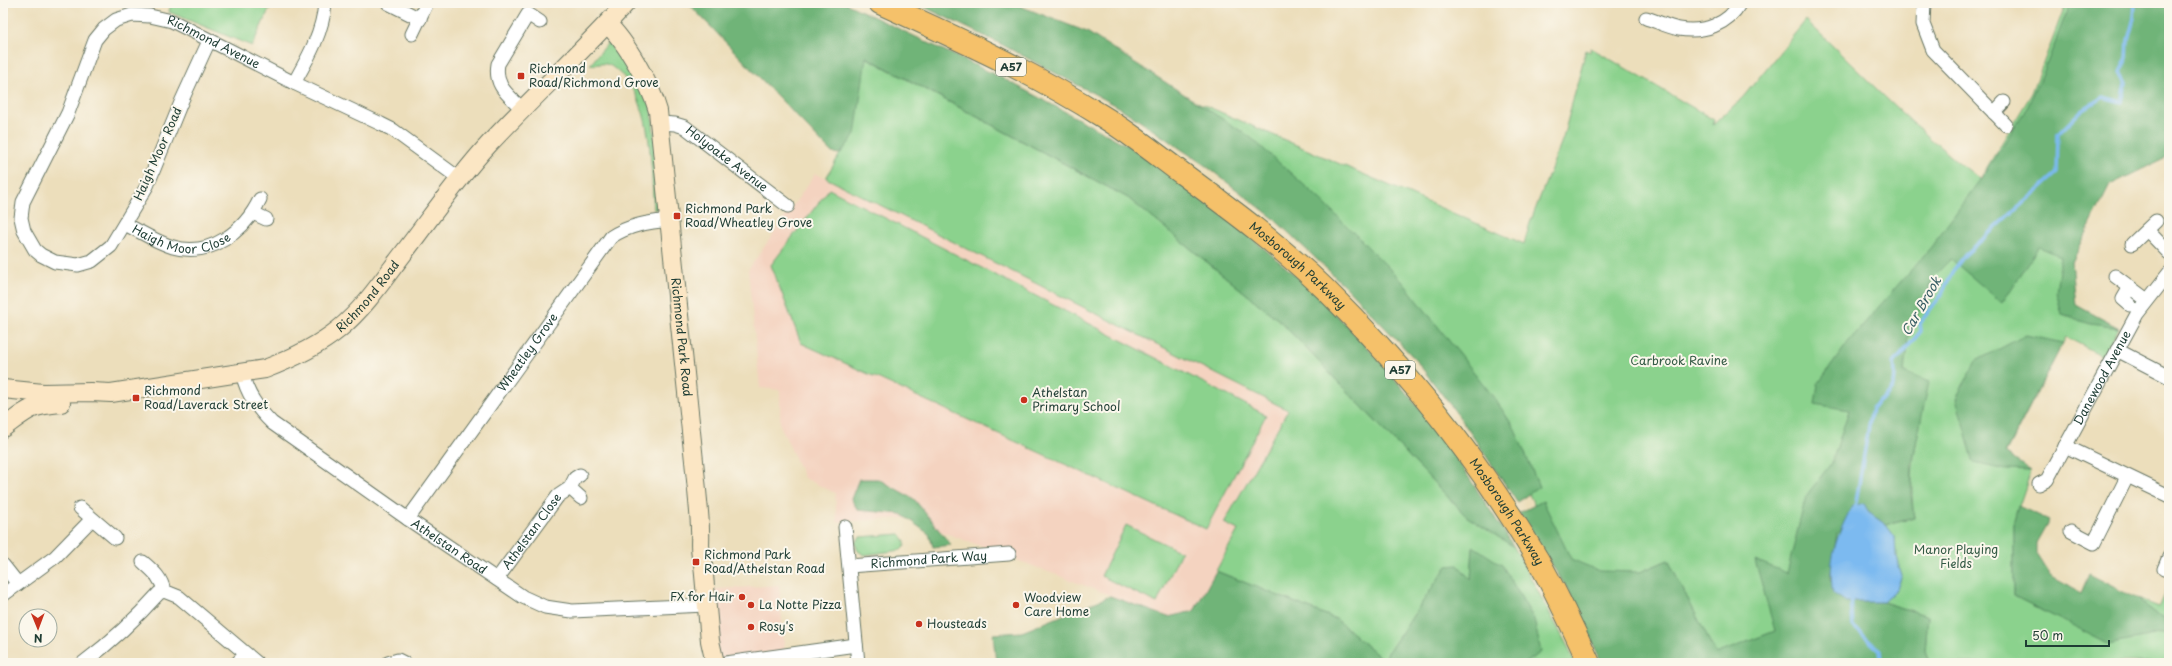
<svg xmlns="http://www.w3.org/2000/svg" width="2172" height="666" font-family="'Playpen Sans',sans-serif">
	<rect width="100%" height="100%" fill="#fbf7ec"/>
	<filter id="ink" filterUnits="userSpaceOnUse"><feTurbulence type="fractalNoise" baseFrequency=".025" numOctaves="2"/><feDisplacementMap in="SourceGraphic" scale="8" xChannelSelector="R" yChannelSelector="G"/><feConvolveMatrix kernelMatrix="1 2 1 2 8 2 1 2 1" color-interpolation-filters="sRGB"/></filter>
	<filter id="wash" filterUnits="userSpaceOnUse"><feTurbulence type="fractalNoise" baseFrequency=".012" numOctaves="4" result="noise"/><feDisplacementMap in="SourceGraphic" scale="16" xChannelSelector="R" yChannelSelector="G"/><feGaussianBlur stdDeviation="0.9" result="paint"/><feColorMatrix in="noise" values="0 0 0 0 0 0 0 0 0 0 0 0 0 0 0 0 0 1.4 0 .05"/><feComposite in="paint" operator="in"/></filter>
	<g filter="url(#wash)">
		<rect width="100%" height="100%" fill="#ecdebb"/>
		<!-- built -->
		<g fill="#f4d3c0">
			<path d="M815,174L826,178L1288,410L1225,522L1238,530L1195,611L1168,617L906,518L837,522L835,493L804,478L780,425V390L760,388L748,270Z"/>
			<path d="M779,585L785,656L793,655V663H715L705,590Z"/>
		</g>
		<!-- green -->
		<g fill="#8bd28d" stroke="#558860">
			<path d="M171,3H272L252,46L169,12Z"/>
			<path d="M2066,3H2169V155L2110,184L2072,262L2075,305L2119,328L2103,356L2066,337L1998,468L2031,471L2014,521V596L2108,643L2169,632V663H1930L1925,651L1928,616L1883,602L1897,589L1902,575L1896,557L1895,537L1886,525L1914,518C1910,488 1912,462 1918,433L1775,631L1747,642L1718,659L1668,560L1636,574L1569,575L1515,466L1451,371L1119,68L1524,244L1530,223L1563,138L1586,50L1590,52L1591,48L1714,120L1713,125L1743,97L1806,20C1862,74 1917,132 1980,179L2032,93Z"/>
			<path d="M615,42L651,101L661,206L654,210C650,167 654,109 623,76C618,72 612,65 606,64C601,63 595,65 590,65L608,43Z"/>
			<path d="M865,57L1128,198L1281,322L1466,516L1514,547L1568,647L1575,663H1526L1541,652L1473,547L1471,580L1447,566L1383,660L1336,619L1216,571L1238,530L1224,523L1288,410L826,178L840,154L854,135Z"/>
			<path d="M829,189L1266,415L1206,529L801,343L771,265Z"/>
			<path d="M1126,525L1181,552L1157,603L1101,576Z"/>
			<path d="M900,534L905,541V546L901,550L864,555L858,551L855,543L860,537Z"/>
			<path d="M2169,584V624L2138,599L2159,607Z"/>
		</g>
		<!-- forest -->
		<g fill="#70b478" stroke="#487856">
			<path d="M688,3H845L1010,82L1134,149L1227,217L1315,292L1379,360L1442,436L1514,547L1466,516L1281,322L1128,198L866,57L855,135L840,154L832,153Z"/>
			<path d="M916,3H1012L1087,32L1249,136L1322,201L1402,281L1495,399L1515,429L1539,487L1517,502L1461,419L1415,359L1348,289L1272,217L1206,166L1119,107L999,43Z"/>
			<path d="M2070,3H2169V156L2110,185L2072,262L2076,305L2119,328L2090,324L2062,314L2056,292L2061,256L2039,247L2002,303L1951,259L1934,276L1908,337L1904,372L1929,382L1912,463L1911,495L1914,518L1886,525L1868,512L1837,533L1830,579L1846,602H1883L1928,616L1925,651L1930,663H1602L1569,592L1519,513L1543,501L1571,559L1599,571L1640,572L1668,560L1716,654L1775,631L1755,560L1787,573L1806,496L1832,462L1849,410L1815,404L1818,384L1849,341L1931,247L1987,170L2028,106L2044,71Z"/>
			<path d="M2026,335L2063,343L2005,453L2031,471L2005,470L1974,463L1956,398L1976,361Z"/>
			<path d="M859,479H878L914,499L951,545L933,547L929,534L901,514L858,510L851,499Z"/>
			<path d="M2018,506L2049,520L2036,543V554L2050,576L2081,593L2089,574L2138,599L2169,624V632L2108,644L2014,596V521Z"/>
			<path d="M1473,546L1502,565L1534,619L1541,652L1526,663H996L993,634L1022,632L1110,596L1168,617L1194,611L1216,571L1336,619L1383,660L1447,566L1458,565L1471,580Z"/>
		</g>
		<!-- water -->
		<path fill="#7cbaf0" stroke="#4e7c92" d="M1864,503L1868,512L1886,525L1895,537L1896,557L1902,575L1897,589L1883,602H1846L1833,593C1827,560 1837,535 1852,506Z"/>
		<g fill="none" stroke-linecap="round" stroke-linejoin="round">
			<!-- stream -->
			<g stroke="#7cbaf0" stroke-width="3.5">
				<path d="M1855,508L1872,408C1890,392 1898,390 1894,363L1921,331L1920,323L1942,294L1952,272L1965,255L2057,173L2058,134L2082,110L2103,97L2122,102L2126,83L2120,72L2127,58L2128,40L2134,18L2135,3"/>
				<path d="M1851,598L1853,626L1880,651L1881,663"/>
			</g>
		</g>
	</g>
	<g filter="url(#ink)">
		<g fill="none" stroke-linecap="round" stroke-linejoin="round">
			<defs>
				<g id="street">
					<path d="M388,3L420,19"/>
					<path d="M1924,3L1923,24L1933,50L2006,125"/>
					<path d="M1646,18C1656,21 1668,27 1679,29C1703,33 1728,25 1740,3"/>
					<path d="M412,34L427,3"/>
					<path id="s1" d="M209,41L182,100L147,186L111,246L92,261L78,265L55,262L41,255L35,250L24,231L21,218L23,202L68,113L95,40L104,29L116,20L132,15L150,16L172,21L294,83L381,124L393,130L460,179"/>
					<path d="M294,83C308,58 323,32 325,3"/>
					<path d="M523,110C509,95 494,87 498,64L528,14L540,22"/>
					<path d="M1994,113L2004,102"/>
					<path id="s2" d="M660,123L675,124L685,127L788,206"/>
					<path d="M253,213L266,219"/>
					<path id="s3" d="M125,224C141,232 156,242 173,247C210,258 245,231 260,199"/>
					<path d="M2147,230L2169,253"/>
					<path d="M2132,244L2156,221"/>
					<path d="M2115,276L2147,300"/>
					<path d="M2130,287L2123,299L2130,305"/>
					<path d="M2117,350L2169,377"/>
					<path id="s4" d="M242,373C247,394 257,408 272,423L408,519L523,597L545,607L572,611L706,605"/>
					<path d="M2065,446L2169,496"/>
					<path d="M580,475L575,478L570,488L581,498"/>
					<path id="s5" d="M2039,484L2047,480L2137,314L2169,273"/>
					<path d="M80,508L115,538"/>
					<path id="s6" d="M408,519L611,237C629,225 649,222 670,220"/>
					<path d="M845,527L858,663"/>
					<path d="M2071,531L2094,543L2127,477"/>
					<path d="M143,562C153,571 161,577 164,591"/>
					<path d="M3,565L18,584"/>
					<path id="s7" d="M849,566L1009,554"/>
					<path d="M2164,569L2169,557"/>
					<path id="s8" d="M497,579L558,496L570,488"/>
					<path d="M3,595L55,557L92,519"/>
					<path d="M83,663C111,642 135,620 159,593L164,591L179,597L257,663"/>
					<path d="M237,663L246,654"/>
					<path d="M388,663L398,660L404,663"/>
					<path d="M726,663L856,645"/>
				</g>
				<g id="secondary">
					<path id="s9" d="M607,24C626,41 651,86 658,111L697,490C698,503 700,517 700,530C701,542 698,552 703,564L710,641L715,663"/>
					<path id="s10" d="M3,389L43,393L91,392L111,393L265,369C291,359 317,347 339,329C361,311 379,286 396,263C427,223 455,181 489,144C534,96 582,52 626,3"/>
					<path d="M3,428C29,409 28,406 61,403"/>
				</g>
				<g id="highway">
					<path id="s11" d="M880,3C955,37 1032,72 1102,116C1130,133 1156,154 1183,174C1232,210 1282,247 1326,290C1407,370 1480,462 1538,560C1557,593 1573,628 1589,663"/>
				</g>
			</defs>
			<!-- street casing -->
			<use href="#street" stroke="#677563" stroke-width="15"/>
			<!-- secondary casing -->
			<use href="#secondary" stroke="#677563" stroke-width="20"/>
			<!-- highway casing -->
			<use href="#highway" stroke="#677563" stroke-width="24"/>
			<!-- street -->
			<use href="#street" stroke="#fff" stroke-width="13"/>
			<!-- secondary -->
			<use href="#secondary" stroke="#fbe6c4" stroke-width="18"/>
			<!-- highway -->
			<use href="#highway" stroke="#f5c16b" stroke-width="22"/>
		</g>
	</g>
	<!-- markers -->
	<g fill="#c8321e" stroke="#fbf7ec" stroke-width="1.5">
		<rect x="517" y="72" width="8" height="8" rx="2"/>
		<rect x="673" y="212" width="8" height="8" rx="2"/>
		<rect x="132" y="394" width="8" height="8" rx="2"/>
		<circle cx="1024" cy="400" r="4"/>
		<rect x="692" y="558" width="8" height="8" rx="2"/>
		<circle cx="742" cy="597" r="4"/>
		<circle cx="751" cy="605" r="4"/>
		<circle cx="1016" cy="605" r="4"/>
		<circle cx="919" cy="624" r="4"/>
		<circle cx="751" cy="627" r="4"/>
	</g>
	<g text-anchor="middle" stroke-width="4" stroke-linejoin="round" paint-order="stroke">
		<!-- shield labels -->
		<g fill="#fbf7ec" stroke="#61756b" stroke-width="1">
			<rect x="996" y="58" width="30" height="18" rx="3"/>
			<rect x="1385" y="361" width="30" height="18" rx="3"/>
		</g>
		<g font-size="11" font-weight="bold" fill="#1f3d34">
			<text x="1011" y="71">A57</text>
			<text x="1400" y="374">A57</text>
		</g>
		<!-- street labels -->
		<g font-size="12" fill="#1f3d34" stroke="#fbf7ec">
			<text dy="4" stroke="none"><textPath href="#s1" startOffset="675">Richmond Avenue</textPath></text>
			<text transform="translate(158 154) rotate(-66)" y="4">Haigh Moor Road</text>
			<text dy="4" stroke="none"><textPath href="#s2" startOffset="78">Holyoake Avenue</textPath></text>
			<text dy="4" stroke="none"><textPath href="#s3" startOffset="61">Haigh Moor Close</textPath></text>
			<text dy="4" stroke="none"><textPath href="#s11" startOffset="496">Mosborough Parkway</textPath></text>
			<text dy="4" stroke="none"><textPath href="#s10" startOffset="392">Richmond Road</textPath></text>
			<text dy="4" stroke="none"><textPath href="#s9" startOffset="329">Richmond Park Road</textPath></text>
			<text dy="4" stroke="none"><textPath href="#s6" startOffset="205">Wheatley Grove</textPath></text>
			<text dy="4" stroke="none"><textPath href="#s5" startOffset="125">Danewood Avenue</textPath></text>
			<text dy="4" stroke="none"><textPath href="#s11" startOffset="820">Mosborough Parkway</textPath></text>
			<text dy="4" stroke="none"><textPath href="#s8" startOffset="59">Athelstan Close</textPath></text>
			<text dy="4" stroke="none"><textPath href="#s4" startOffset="275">Athelstan Road</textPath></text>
			<text dy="4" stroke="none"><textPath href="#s7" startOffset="80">Richmond Park Way</textPath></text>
		</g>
		<!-- poi labels -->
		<g font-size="12" fill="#1f3d34" stroke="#fbf7ec" text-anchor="start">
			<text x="529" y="73">Richmond<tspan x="529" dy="14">Road/Richmond Grove</tspan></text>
			<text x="685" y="213">Richmond Park<tspan x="685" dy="14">Road/Wheatley Grove</tspan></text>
			<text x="144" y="395">Richmond<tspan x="144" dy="14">Road/Laverack Street</tspan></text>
			<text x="1032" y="397">Athelstan<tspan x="1032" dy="14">Primary School</tspan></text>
			<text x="704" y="559">Richmond Park<tspan x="704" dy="14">Road/Athelstan Road</tspan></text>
			<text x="734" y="601" text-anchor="end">FX for Hair</text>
			<text x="1024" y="602">Woodview<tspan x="1024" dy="14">Care Home</tspan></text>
			<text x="759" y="609">La Notte Pizza</text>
			<text x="927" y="628">Housteads</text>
			<text x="759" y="631">Rosy's</text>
		</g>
		<!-- park labels -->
		<g font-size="12" fill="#355b46" stroke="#fbf7ec">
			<text x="1679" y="365">Carbrook Ravine</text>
			<text x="1956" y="554">Manor Playing<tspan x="1956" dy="14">Fields</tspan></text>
		</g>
		<!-- water labels -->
		<g font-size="13" font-style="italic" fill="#365c63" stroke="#fbf7ec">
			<text transform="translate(1921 306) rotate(-60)" y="5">Car Brook</text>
		</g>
	</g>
	<!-- margin -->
	<rect width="2172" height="666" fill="none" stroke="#fbf7ec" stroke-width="16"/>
	<!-- north arrow -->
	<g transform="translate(38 628) rotate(179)"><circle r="19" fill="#fbf7ec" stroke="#a3ada2"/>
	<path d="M0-3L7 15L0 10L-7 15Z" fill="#c8321e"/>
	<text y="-6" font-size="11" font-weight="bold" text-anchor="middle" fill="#1f3d34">N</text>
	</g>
	<!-- scale -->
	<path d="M2026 640v6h83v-6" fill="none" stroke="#1f3d34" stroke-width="2"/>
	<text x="2032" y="640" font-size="12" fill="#1f3d34" stroke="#fbf7ec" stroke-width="3" paint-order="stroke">50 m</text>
</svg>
